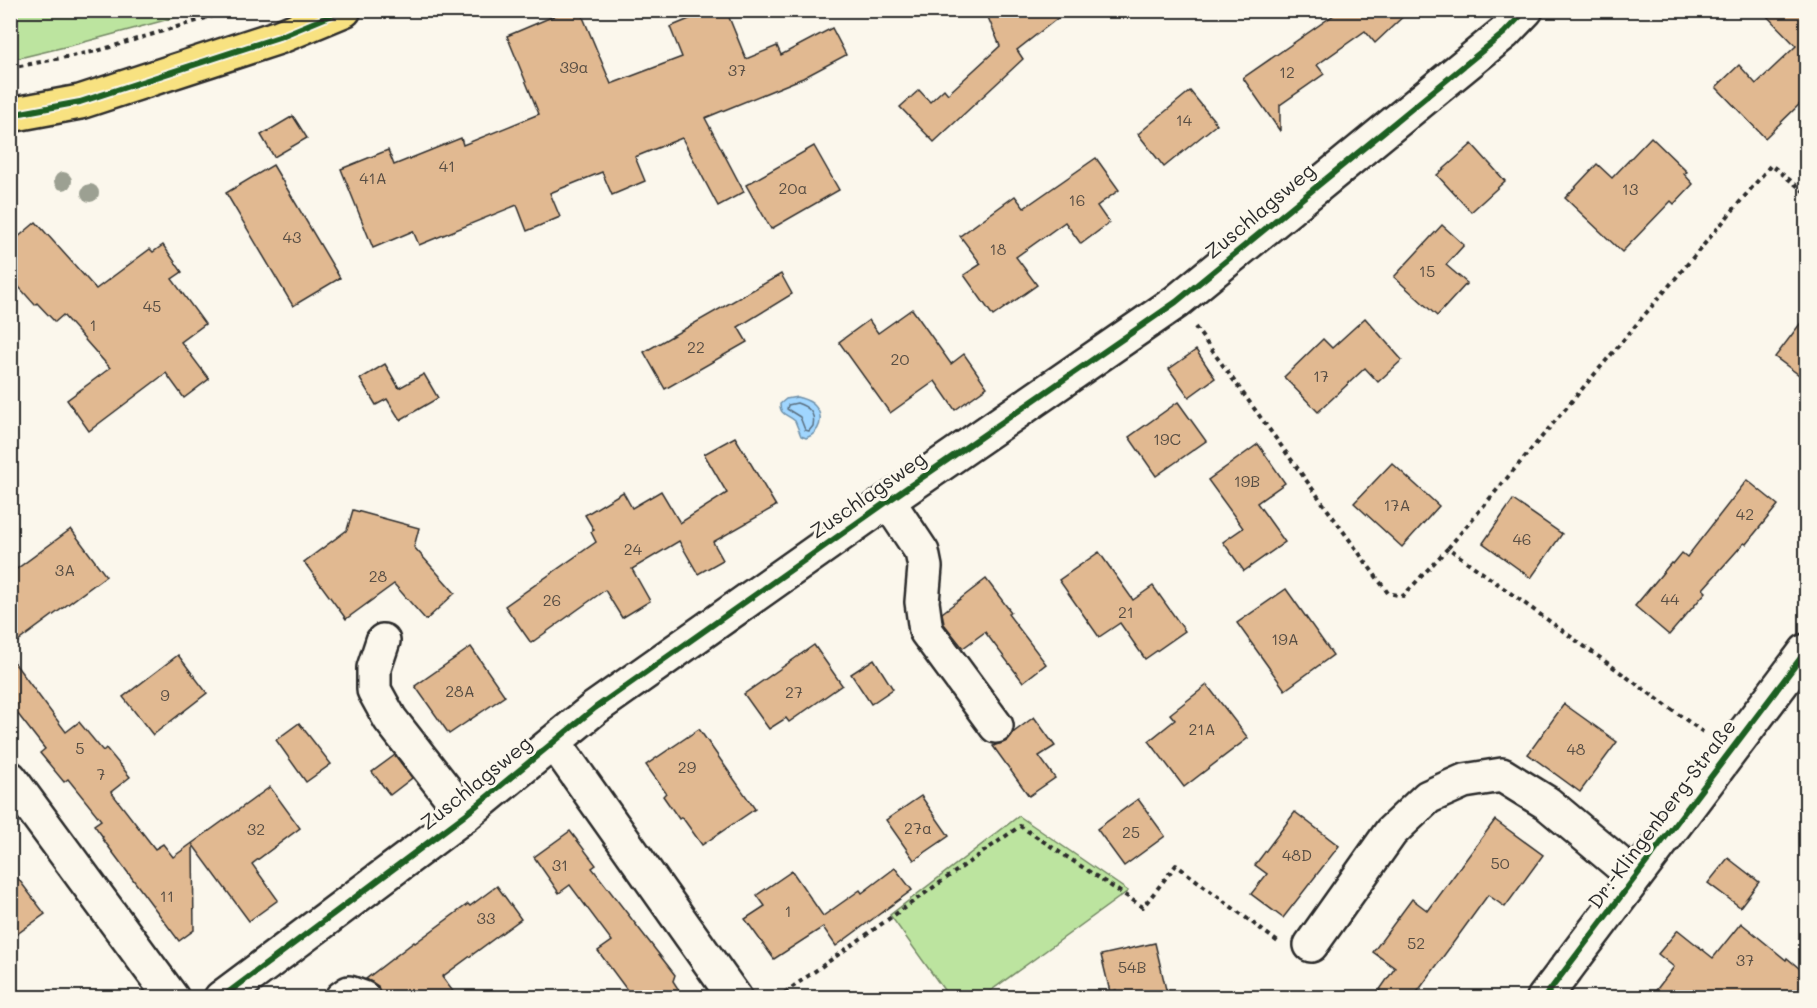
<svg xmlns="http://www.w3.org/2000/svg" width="1817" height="1008" font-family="Mali,sans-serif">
	<rect width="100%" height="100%" fill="#fbf7ec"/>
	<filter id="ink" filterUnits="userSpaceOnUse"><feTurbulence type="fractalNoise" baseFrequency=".0167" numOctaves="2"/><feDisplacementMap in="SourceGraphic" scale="12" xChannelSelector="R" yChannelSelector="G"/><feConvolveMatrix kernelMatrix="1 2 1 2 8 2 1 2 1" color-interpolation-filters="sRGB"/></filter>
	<g filter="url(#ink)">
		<!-- green -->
		<g fill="#bce49f" stroke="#748865" stroke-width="1.5">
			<path d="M10,11L11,10L199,11L77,44L11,60Z"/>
			<path d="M1019,816L1128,891L982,997H949L890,915Z"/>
		</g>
		<!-- water -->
		<path fill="#a0d6ff" stroke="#7192aa" stroke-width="1.5" d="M797,397C803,399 810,400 815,406C825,417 820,433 806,438L801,436L795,421C788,414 780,416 780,404L786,399Z"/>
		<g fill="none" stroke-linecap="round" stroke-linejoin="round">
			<!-- shore -->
			<path stroke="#5a6f80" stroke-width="1.5" d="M797,403C808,407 816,412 813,426L809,431L805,430L800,417L787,409L788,405Z"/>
		</g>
		<!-- building -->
		<g fill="#e1b991" stroke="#2b2b2b" stroke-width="1.5">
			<path d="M568,10H580L611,84L682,57L670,27L711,10H726L746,59L777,46L781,55L832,28L846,55L803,78L705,118L744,192L718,206L682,138L635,157L645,181L612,195L602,172L550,193L560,217L527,231L517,205L419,245L413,231L373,248L341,169L388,150L394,165L461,138L463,145L539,114L507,36Z"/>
			<path d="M985,10H1068L1017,50L1023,59L934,142L900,107L919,90L930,102L944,89L948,94L1000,46Z"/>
			<path d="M1341,10H1410L1375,43L1365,31L1317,65L1324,74L1280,105V131L1243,78Z"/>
			<path d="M1761,10H1806V98L1765,138L1716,87L1739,65L1756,84L1796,46Z"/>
			<path d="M1190,91L1217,124L1164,167L1138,134Z"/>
			<path d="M293,116L307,138L274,157L261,135Z"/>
			<path d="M1651,137L1687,172L1684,174L1693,184L1674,204L1671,201L1622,252L1565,198L1597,164L1612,178Z"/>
			<path d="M1472,144L1505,181L1471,212L1437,175Z"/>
			<path d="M814,146L839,190L771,229L746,185Z"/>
			<path d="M1096,158L1119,190L1097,206L1109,223L1081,244L1065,222L1016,257L1037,285L993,316L964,275L981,264L960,236L1015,196L1024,208Z"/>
			<path d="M273,165L340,278L293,306L226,193Z"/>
			<path d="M36,222L96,289L150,249L153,252L163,245L182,272L172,279L205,324L181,342L209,379L184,398L166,373L89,431L67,400L110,368L63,315L55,322L37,303L35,305L10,277V244Z"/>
			<path d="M1442,225L1464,245L1446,265L1467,283L1437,316L1394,277Z"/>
			<path d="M781,274L792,294L738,327L747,342L665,389L644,352Z"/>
			<path d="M912,309L951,364L964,354L987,387L955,410L935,381L890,413L839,342L869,320L878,333Z"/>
			<path d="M1806,316V380L1775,357Z"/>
			<path d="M1365,318L1402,360L1378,382L1365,368L1318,412L1284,377L1323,339L1332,348Z"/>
			<path d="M1196,350L1215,378L1189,397L1169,369Z"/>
			<path d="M385,364L399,388L424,374L438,398L400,420L387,399L376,405L360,379Z"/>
			<path d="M1178,402L1206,441L1156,476L1129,437Z"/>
			<path d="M735,437L776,506L713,542L723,560L698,574L679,541L632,569L650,601L622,618L605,590L531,643L505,606L596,542L591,532L594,530L585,515L623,492L632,508L661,491L680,523L727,493L704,454Z"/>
			<path d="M1258,444L1285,483L1257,503L1285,542L1244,571L1223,542L1243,528L1208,480Z"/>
			<path d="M1392,463L1439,506L1402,547L1354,503Z"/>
			<path d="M1747,480L1778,505L1746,544L1744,543L1703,589L1706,592L1669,635L1635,606L1671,563L1673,564L1682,553L1687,557Z"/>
			<path d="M1513,500L1562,534L1531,578L1483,543Z"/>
			<path d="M353,510L419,528L414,547L455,593L426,620L394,584L346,619L304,562L347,530Z"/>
			<path d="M71,529L106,576L10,647V574Z"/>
			<path d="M1099,552L1133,600L1153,586L1185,631L1145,659L1120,623L1099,637L1059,580Z"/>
			<path d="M986,579L1011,612L1008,614L1046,664L1023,682L985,632L963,648L944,624L942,613Z"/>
			<path d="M1286,589L1333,655L1285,690L1237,623Z"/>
			<path d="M814,645L842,685L789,722L786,718L769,729L744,694Z"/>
			<path d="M471,647L505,696L449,734L415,686Z"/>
			<path d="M178,655L207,693L153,735L123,697Z"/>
			<path d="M10,657L66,732L79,722L103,751L106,748L130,777L111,792L155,849L163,844L173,857L270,787L300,828L252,864L278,900L249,921L193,845L194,930L179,941L102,838L103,837L94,825L101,820L68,779L64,782L40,753L45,749L10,704Z"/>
			<path d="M874,659L893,689L871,704L851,674Z"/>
			<path d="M1207,685L1248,738L1184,787L1149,741L1175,720L1170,714Z"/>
			<path d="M1564,704L1617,742L1580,792L1528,754Z"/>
			<path d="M1034,717L1055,746L1039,756L1055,778L1029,796L993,746L1007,741L1014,732Z"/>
			<path d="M299,723L331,764L306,782L276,740Z"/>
			<path d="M699,729L755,809L702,845L682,817L679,819L663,796L666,793L646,765Z"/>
			<path d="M395,755L412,778L390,795L372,772Z"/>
			<path d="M921,796L949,836L914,860L886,820Z"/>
			<path d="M1138,799L1165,836L1124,866L1097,829Z"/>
			<path d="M1295,812L1339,846L1283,918L1251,894L1267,874L1255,865Z"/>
			<path d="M1495,820L1543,855L1505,907L1488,895L1413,998H1374L1395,968L1373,952L1412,899L1428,911Z"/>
			<path d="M570,831L596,865L592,868L675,975L673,981L684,998H633L598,951L612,941L570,885L559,893L534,857Z"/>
			<path d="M1728,858L1759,882L1740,907L1708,883Z"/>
			<path d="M10,868L45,914L10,939Z"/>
			<path d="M895,868L912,890L836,946L823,927L774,959L745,919L765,906L757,895L792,871L823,916L860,890L862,893Z"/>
			<path d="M497,886L521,919L442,977L458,998H381L378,986L366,979L414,942L415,943L468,904L470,906Z"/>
			<path d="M1741,923L1786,960L1787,958L1806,974V998H1650L1674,967L1658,954L1678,930L1713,958Z"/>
			<path d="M1155,943L1168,998H1118L1116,990L1110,992L1101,955Z"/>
		</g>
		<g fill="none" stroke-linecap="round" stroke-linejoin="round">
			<defs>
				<g id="minor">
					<path d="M888,501L922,552L925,567L922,602L926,631L996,726"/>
					<path d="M383,641L374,668V690L390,719L465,815"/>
					<path d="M554,742L735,998"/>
					<path d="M10,778L172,998"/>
					<path d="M1311,945L1391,832L1428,797L1464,781L1502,775L1547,803L1635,877"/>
					<path d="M221,998L465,815L595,708L888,501L1176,302L1504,33L1526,10"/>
					<path d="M342,998L349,993L363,998"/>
					<path d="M1544,998L1806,651"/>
				</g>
				<path id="major" d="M10,115L80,102L279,37L344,10"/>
			</defs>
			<!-- minor casing -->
			<use href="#minor" stroke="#2b2b2b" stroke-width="38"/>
			<!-- major casing -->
			<use href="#major" stroke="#2b2b2b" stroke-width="38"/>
			<!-- path -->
			<g stroke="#2b2b2b" stroke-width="4" stroke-dasharray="4.5 4.5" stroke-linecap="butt">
				<path d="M10,68L97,51L233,10"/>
				<path d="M1195,327L1388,593L1403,596L1448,548L1703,732"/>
				<path d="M1448,548L1771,165L1806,193"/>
				<path d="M777,998L1020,826L1143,907L1176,865L1278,942"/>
			</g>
			<!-- minor -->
			<use href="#minor" stroke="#fbf7ec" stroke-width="33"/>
			<!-- major -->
			<use href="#major" stroke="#f8e281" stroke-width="33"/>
			<defs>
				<g id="cycleway">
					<path d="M10,115L80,102L279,37L344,10"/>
					<path d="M221,998L465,815L595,708L888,501L1176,302L1504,33L1526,10"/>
					<path d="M1544,998L1806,651"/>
				</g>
			</defs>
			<!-- cycleway casing -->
			<use href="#cycleway" stroke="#fbf7ec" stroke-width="10"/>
			<!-- cycleway -->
			<use href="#cycleway" stroke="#1b5e20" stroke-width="6"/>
		</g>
		<!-- trees -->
		<g fill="#9ca092">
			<circle cx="63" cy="181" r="9"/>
			<circle cx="90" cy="193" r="9"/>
		</g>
	</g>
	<g text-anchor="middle" stroke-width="6" stroke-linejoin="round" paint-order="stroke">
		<!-- number labels -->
		<g font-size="16" fill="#584e44">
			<text x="574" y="73">39a</text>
			<text x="737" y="76">37</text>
			<text x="1287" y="78">12</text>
			<text x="1184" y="126">14</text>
			<text x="447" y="172">41</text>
			<text x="373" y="184">41A</text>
			<text x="793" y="194">20a</text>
			<text x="1630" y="195">13</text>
			<text x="1077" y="206">16</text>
			<text x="292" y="243">43</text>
			<text x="998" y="255">18</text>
			<text x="1427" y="277">15</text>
			<text x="152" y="312">45</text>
			<text x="93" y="331">1</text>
			<text x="696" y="353">22</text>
			<text x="900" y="365">20</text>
			<text x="1321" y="382">17</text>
			<text x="1167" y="445">19C</text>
			<text x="1247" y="487">19B</text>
			<text x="1397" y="511">17A</text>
			<text x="1745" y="520">42</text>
			<text x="1522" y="545">46</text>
			<text x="633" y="555">24</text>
			<text x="65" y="576">3A</text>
			<text x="378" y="582">28</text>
			<text x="1670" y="605">44</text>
			<text x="552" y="606">26</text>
			<text x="1126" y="618">21</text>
			<text x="1285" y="645">19A</text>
			<text x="460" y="697">28A</text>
			<text x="794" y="698">27</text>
			<text x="165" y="701">9</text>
			<text x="1202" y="735">21A</text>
			<text x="80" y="754">5</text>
			<text x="1576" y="755">48</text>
			<text x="687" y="773">29</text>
			<text x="101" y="780">7</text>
			<text x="918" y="834">27a</text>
			<text x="256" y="835">32</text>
			<text x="1131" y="838">25</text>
			<text x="1297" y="861">48D</text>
			<text x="1500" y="869">50</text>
			<text x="560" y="871">31</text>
			<text x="167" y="902">11</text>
			<text x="788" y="917">1</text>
			<text x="486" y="924">33</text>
			<text x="1416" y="949">52</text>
			<text x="1745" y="966">37</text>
			<text x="1132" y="973">54B</text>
		</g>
		<!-- street labels -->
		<g font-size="20" fill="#2b2b2b" stroke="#fbf7ec">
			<text transform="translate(1260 211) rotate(-40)" y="7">Zuschlagsweg</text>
			<text transform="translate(868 495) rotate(-35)" y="7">Zuschlagsweg</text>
			<text transform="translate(476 783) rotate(-39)" y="7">Zuschlagsweg</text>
			<text transform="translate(1662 814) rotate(-53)" y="7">Dr.-Klingenberg-Straße</text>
		</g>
	</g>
	<!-- margin -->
	<rect width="1817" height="1008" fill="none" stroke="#fbf7ec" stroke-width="36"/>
	<rect x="18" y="18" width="1781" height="972" fill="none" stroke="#2b2b2b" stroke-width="2" filter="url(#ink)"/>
</svg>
